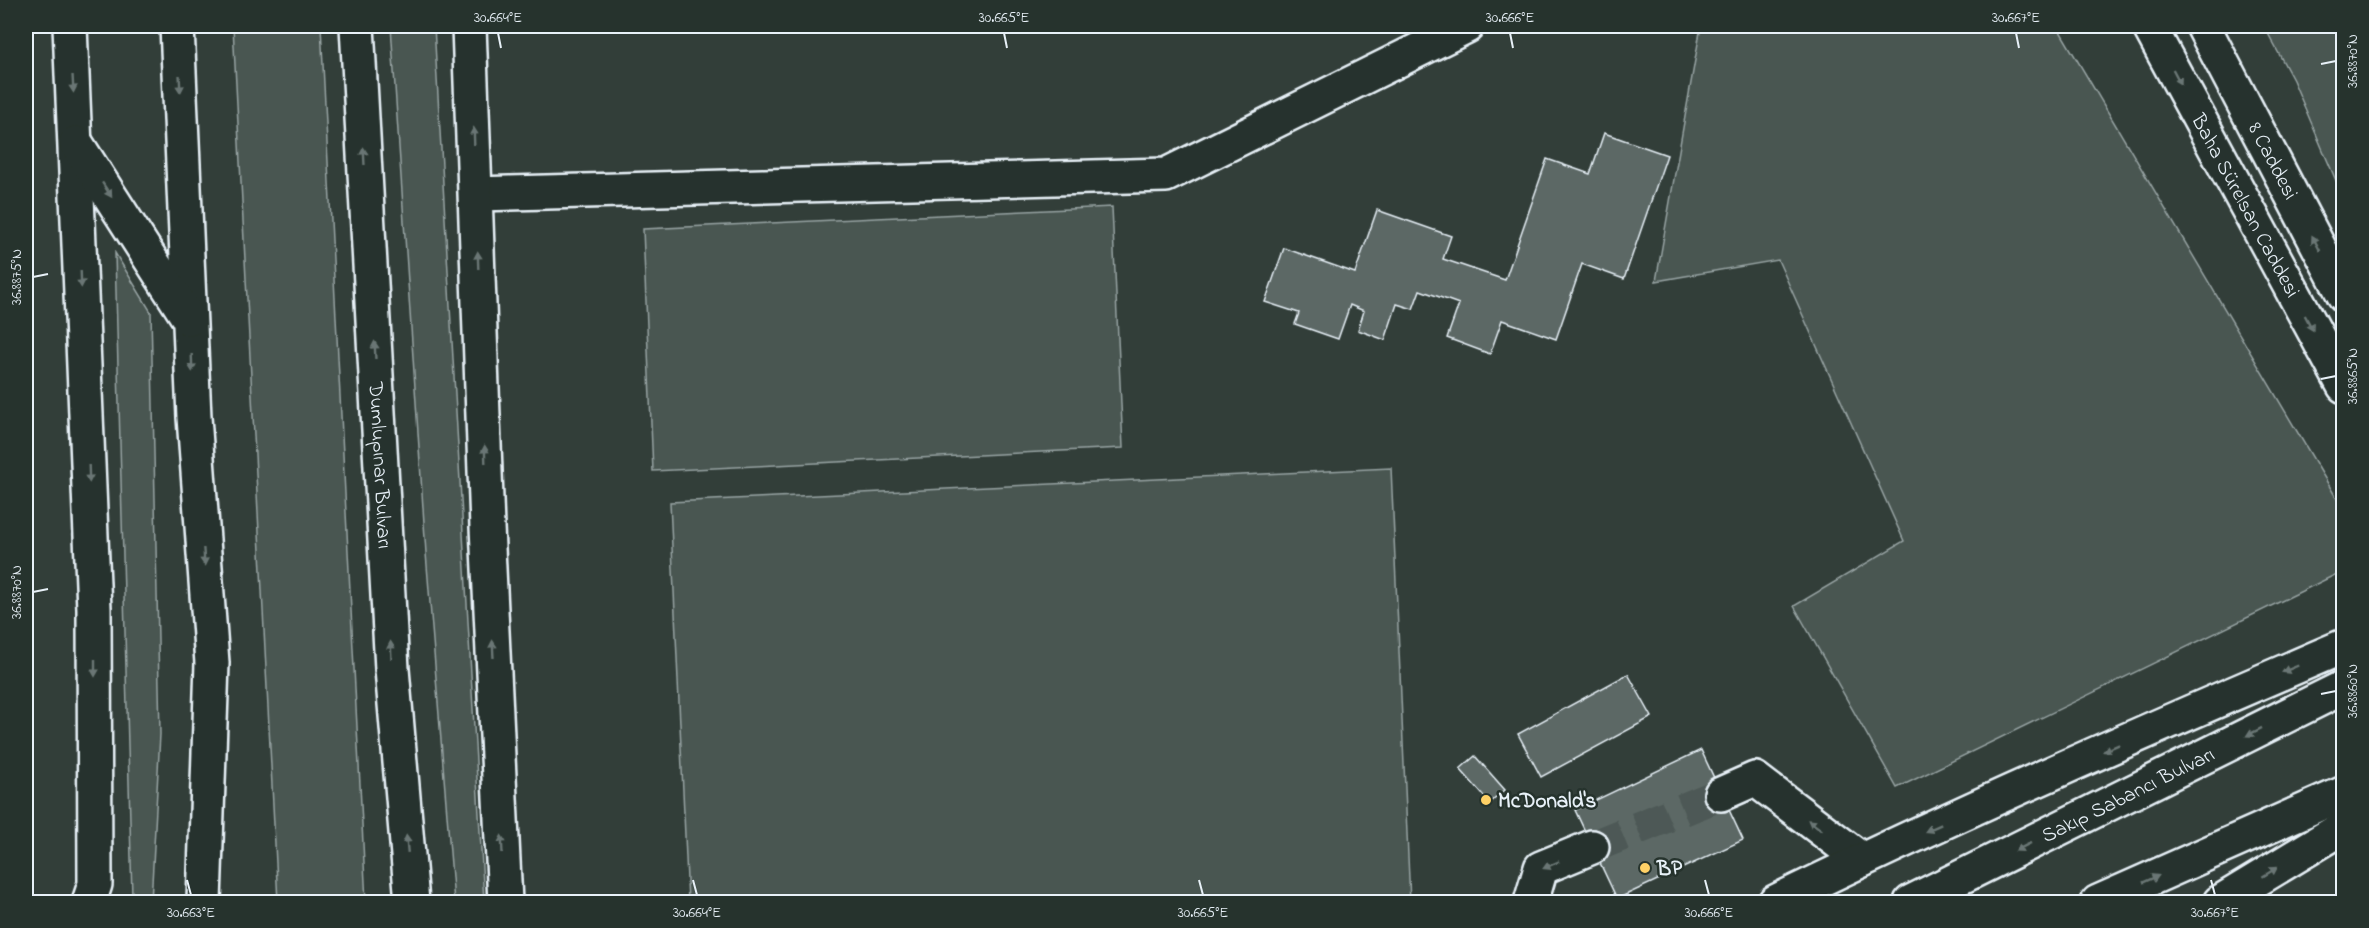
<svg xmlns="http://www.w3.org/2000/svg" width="2369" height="928" font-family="'Indie Flower',sans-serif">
	<rect width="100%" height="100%" fill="#323e39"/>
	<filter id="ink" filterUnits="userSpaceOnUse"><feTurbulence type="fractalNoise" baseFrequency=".0167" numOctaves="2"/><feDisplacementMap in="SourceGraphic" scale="12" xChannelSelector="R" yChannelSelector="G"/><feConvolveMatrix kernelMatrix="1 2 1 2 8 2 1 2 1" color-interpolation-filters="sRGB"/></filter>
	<g filter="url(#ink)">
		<!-- green -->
		<g fill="#495651" stroke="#98a4a4" stroke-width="1.5">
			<path d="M233,26H321L366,902H278Z"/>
			<path d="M391,26H434L484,902H454L426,553Z"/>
			<path d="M1701,26H2057L2343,509V571L1897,788L1794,606L1904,541L1778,260L1656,281Z"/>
			<path d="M2264,26H2343V197L2293,80Z"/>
			<path d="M1112,207L1123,448L653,471L643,229Z"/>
			<path d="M115,253L151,312L160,734L151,902H129L132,897Z"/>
			<path d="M1391,468L1410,902H688L670,502Z"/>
		</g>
		<!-- building -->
		<g fill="#5c6865" stroke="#e8f1f8" stroke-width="1.5">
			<path d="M1604,133L1667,155L1624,279L1582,264L1556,339L1502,320L1490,354L1447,338L1459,304L1420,290L1413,309L1397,304L1385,340L1358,330L1364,311L1350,305L1338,339L1295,324L1299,313L1265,302L1284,248L1355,273L1377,210L1451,236L1443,259L1505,280L1547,159L1590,174Z"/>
			<path d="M1628,674L1652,717L1541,777L1518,734Z"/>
			<path d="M1701,750L1743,840L1617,899L1575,810Z"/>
			<path d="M1475,756L1505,790L1490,803L1460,769Z"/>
		</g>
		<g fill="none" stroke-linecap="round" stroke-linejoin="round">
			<!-- minor-tunnel -->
			<path stroke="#4d5956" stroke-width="33" stroke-dasharray="33 16" stroke-linecap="butt" d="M1592,847L1721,794"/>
			<defs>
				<g id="minor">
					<path d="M476,194L1166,175L1467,26"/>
					<path d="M1721,794L1755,779L1862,860"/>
					<path d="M1531,902L1541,868L1592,847"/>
				</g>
				<g id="major">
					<path d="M70,26L94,609L95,884L89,902"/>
					<path d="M177,26L194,417L212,663L204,902"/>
					<path id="s1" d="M357,26L392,669L412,902"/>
					<path d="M469,26L487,527L505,902"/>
					<path id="s2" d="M2149,26L2344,386"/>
					<path id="s3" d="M2203,26L2344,295"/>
					<path d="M76,143L189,319"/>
					<path d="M1775,902C1961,811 2153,728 2344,646"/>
					<path id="s4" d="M1911,902L2344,687"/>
					<path d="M2098,902L2344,793"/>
					<path d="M2220,902L2344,827"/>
				</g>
			</defs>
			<!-- minor casing -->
			<use href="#minor" stroke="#e8f1f8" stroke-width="38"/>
			<!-- major casing -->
			<use href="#major" stroke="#e8f1f8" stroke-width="38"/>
			<!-- minor -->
			<use href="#minor" stroke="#26332d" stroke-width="33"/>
			<!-- major -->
			<use href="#major" stroke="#26332d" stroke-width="33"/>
		</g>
		<!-- one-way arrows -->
		<defs><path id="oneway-solid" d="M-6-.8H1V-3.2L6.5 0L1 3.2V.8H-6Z" transform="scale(1.5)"/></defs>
		<g fill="#6a7674">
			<use href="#oneway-solid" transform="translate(2177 77) rotate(62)"/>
			<use href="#oneway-solid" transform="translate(73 84) rotate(87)"/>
			<use href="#oneway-solid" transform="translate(180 84) rotate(87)"/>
			<use href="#oneway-solid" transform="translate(474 136) rotate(-92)"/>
			<use href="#oneway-solid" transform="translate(364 156) rotate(-93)"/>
			<use href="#oneway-solid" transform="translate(107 190) rotate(57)"/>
			<use href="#oneway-solid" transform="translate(2316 243) rotate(-118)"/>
			<use href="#oneway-solid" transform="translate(478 260) rotate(-92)"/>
			<use href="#oneway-solid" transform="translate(81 279) rotate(88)"/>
			<use href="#oneway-solid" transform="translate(2309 323) rotate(62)"/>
			<use href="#oneway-solid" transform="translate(375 350) rotate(-93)"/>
			<use href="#oneway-solid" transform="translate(192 363) rotate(88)"/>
			<use href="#oneway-solid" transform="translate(485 454) rotate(-92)"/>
			<use href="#oneway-solid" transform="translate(89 474) rotate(88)"/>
			<use href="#oneway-solid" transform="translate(204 557) rotate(86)"/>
			<use href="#oneway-solid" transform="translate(493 649) rotate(-93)"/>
			<use href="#oneway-solid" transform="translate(391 650) rotate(-93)"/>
			<use href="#oneway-solid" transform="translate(95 668) rotate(90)"/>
			<use href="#oneway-solid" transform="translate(2290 669) rotate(157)"/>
			<use href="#oneway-solid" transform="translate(2254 732) rotate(153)"/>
			<use href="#oneway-solid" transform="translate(2111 748) rotate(156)"/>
			<use href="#oneway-solid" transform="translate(1815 825) rotate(-143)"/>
			<use href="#oneway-solid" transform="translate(1933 828) rotate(156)"/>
			<use href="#oneway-solid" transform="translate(407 844) rotate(-95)"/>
			<use href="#oneway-solid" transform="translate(502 844) rotate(-93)"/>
			<use href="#oneway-solid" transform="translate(2023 847) rotate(153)"/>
			<use href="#oneway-solid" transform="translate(1551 865) rotate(156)"/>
			<use href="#oneway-solid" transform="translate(2270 872) rotate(-32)"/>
			<use href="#oneway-solid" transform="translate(2151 879) rotate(-24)"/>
		</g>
	</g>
	<!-- ticks -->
	<path fill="none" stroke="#e8f1f8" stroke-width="2" d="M498,33L501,48M1004,33L1007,48M1510,33L1513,48M2016,33L2019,48M2321,64L2336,61M33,277L48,274M2321,379L2336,376M33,592L48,589M2321,694L2336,691M187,880L191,895M693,880L697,895M1199,880L1203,895M1705,880L1709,895M2211,880L2215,895"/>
	<!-- markers -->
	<g fill="#ffd166" stroke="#26332d" stroke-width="2">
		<circle cx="1486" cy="800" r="6"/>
		<circle cx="1645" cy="868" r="6"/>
	</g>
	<g text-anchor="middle" stroke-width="5" stroke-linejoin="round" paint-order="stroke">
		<!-- street labels -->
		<g font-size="21" fill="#e8f1f8" stroke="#26332d">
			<text dy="7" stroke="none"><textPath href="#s3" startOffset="152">8 Caddesi</textPath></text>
			<text dy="7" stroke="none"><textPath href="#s2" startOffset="204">Baha Sürelsan Caddesi</textPath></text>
			<text dy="7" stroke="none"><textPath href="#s1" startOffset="440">Dumlupınar Bulvarı</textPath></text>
			<text dy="7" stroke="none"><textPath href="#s4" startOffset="242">Sakıp Sabancı Bulvarı</textPath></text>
		</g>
		<!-- poi labels -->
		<g font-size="21" font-weight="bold" fill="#e8f1f8" stroke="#26332d" text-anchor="start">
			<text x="1498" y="807">McDonald's</text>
			<text x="1657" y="875">BP</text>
		</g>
	</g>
	<!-- margin -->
	<rect width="2369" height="928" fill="none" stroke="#26332d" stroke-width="66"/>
	<rect x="33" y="33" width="2303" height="862" fill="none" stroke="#e8f1f8" stroke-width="2"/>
	<g font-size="15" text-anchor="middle" fill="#e8f1f8">
		<text x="498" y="22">30.664°E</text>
		<text x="1004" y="22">30.665°E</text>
		<text x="1510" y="22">30.666°E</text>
		<text x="2016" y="22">30.667°E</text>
		<text transform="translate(2352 61) rotate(-90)" y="5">36.8870°N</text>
		<text transform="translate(16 277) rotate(-90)" y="5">36.8875°N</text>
		<text transform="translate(2352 376) rotate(-90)" y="5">36.8865°N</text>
		<text transform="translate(16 592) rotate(-90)" y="5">36.8870°N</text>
		<text transform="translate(2352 691) rotate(-90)" y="5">36.8860°N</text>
		<text x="191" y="917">30.663°E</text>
		<text x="697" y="917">30.664°E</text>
		<text x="1203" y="917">30.665°E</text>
		<text x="1709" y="917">30.666°E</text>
		<text x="2215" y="917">30.667°E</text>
	</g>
</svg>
